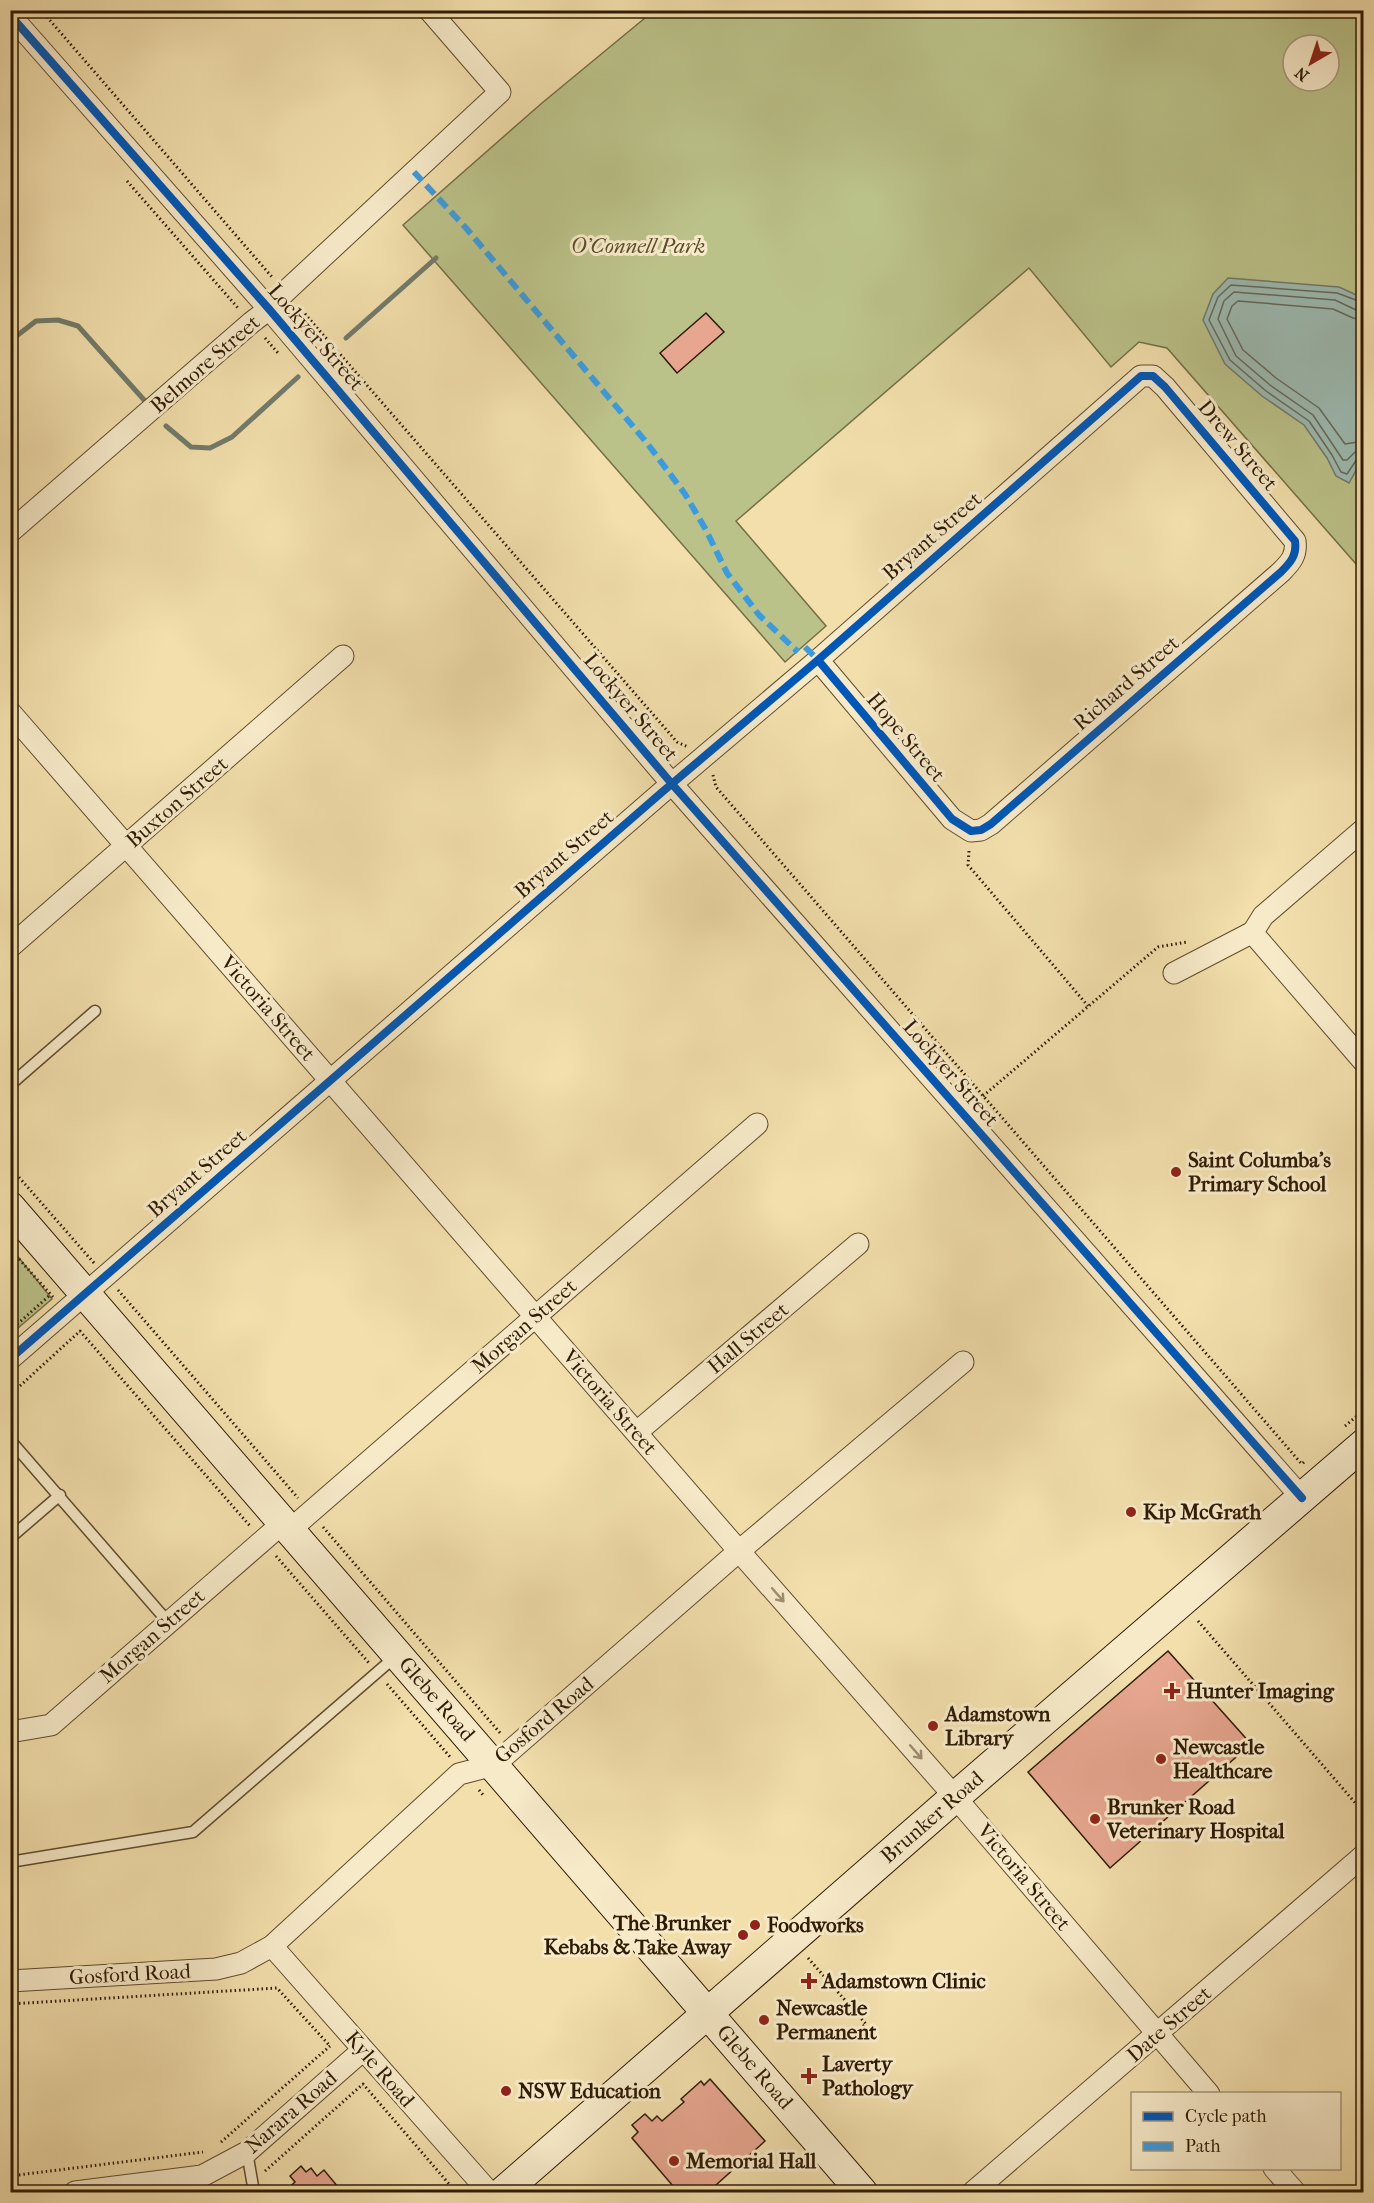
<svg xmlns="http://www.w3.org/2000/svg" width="1374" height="2203" font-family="'IM FELL French Canon',serif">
	<rect width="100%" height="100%" fill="#f2dfac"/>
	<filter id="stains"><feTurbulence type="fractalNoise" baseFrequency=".00333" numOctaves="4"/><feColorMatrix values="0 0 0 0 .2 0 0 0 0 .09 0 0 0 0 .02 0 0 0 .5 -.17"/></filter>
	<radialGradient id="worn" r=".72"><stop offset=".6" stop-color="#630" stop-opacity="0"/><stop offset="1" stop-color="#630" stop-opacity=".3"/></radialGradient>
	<!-- green -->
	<g fill="#bbc289" stroke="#756e46" stroke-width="1.5" fill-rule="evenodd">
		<path d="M649,11H1363V572L1167,348L1139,342L1111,367L1029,268L736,521L826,626L785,662L403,225L542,103L651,13ZM1293,45H1329V81H1293Z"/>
		<path d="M11,1248L52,1299L11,1334H10Z"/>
	</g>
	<!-- water -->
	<path fill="#9dbbb2" stroke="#717b6c" stroke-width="1.5" d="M1228,278L1339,287L1363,298V458L1349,483L1336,476L1327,458L1304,425L1262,396L1225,364L1203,320L1213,294Z"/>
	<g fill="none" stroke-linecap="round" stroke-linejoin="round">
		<!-- shore -->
		<g stroke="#666b5b" stroke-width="1.5">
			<path d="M1364,303L1337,293L1231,285L1218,297L1209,320L1230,360L1266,391L1309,421L1332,455L1341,472L1347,474L1357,459L1364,457"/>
			<path d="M1364,311L1356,310L1335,300L1234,292L1224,301L1218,319L1236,356L1270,385L1313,415L1343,460H1347L1355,452L1364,450"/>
			<path d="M1364,320L1353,318L1333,309L1238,301L1232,306L1227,319L1243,350L1276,378L1319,408L1345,444L1364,441"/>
		</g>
		<!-- stream -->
		<g stroke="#717b6c" stroke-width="5">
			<path d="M346,338L436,258"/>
			<path d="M10,341L36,321L58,320L78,326L145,401"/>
			<path d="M166,426L191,447L210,448L232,437L298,377"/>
		</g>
	</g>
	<!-- building -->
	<g fill="#e7a690" stroke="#2f1b04" stroke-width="1.5">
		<path d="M706,313L724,332L677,373L660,353Z"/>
		<path d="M1168,1651L1251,1744L1110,1868L1028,1772Z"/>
		<path d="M710,2079L765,2141L707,2193H679L632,2138L638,2132L632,2125L645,2114L652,2121L657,2116L662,2121L684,2102L681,2099L701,2081L704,2085Z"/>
		<path d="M301,2166L306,2172L311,2168L317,2176L324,2170L343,2193H283L295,2182L290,2176Z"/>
	</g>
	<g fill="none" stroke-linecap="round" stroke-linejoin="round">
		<defs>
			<g id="lane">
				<path d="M10,1085L95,1011"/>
				<path d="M10,1440L168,1622"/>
				<path d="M10,1538L60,1495"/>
				<path d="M10,1862L193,1832L396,1656"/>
				<path d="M247,2152L254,2192"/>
			</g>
			<g id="street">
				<path d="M10,15L269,309L672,784L1302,1498"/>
				<path d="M10,532L252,322L269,309L285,292L500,92L429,10"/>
				<path d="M10,712L739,1551L955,1797L1209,2094"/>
				<path d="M1364,829L1263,916L1253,932L1257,938L1364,1062"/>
				<path d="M10,947L343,656"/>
				<path d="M1174,973L1253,932"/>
				<path d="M10,1359L661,793L818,660L1141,376H1153L1165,387L1295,541C1297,555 1291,562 1281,572L991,824L981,830L971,831L952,819L818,660"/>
				<path d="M637,1432L858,1244"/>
				<path d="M291,1529L757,1124"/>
				<path d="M10,1732L51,1725L284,1522"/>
				<path d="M272,1946L489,2192"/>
				<path d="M10,1981L216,1969L241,1963L272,1946L459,1774L494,1765L739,1551L963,1362"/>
				<path d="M1274,2168L1295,2192"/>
				<path d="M75,2192L202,2176L247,2152L363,2050"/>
				<path d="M973,2192L1364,1855"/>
			</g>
			<g id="secondary">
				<path d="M10,1207L862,2192"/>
				<path d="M503,2192L955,1797L1364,1444"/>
			</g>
		</defs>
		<!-- lane casing -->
		<use href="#lane" stroke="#604c2e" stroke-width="13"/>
		<!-- street casing -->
		<use href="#street" stroke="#604c2e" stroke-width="23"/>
		<!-- secondary casing -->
		<use href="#secondary" stroke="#2f1b04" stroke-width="32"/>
		<!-- path -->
		<g stroke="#2f1b04" stroke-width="3" stroke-dasharray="1.5 3" stroke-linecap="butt">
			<path d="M41,10L272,277"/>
			<path d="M127,181L238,308"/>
			<path d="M299,307L677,742L688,747"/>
			<path d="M265,338L278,353"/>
			<path d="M713,775L716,787L1300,1462L1302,1464L1304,1462"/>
			<path d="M969,851L968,865L1088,1006"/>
			<path d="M983,1096L1158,947L1187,942"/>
			<path d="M10,1167L94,1263"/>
			<path d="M10,1249L53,1297"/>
			<path d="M118,1290L298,1498"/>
			<path d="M14,1327L50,1295"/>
			<path d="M10,1395L80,1331L250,1526"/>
			<path d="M1345,1426L1364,1410"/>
			<path d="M323,1527L501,1734"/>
			<path d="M276,1556L369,1663"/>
			<path d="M1198,1621L1364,1813"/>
			<path d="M387,1684L451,1758"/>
			<path d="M479,1790L483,1795"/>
			<path d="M808,1958L866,2024L862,2027"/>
			<path d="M10,2004L277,1988L330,2046"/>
			<path d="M221,2142L330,2046"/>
			<path d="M265,2171L363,2084L456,2192"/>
			<path d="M10,2176L203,2152"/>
		</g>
		<!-- lane -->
		<use href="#lane" stroke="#f7eac9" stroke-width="10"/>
		<!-- street -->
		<use href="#street" stroke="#f7eac9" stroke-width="21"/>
		<!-- secondary -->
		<use href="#secondary" stroke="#f7eac9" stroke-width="30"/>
		<!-- quiet -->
		<g stroke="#3d9bdd" stroke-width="6" stroke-dasharray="12 6" stroke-linecap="butt">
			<path d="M414,172L466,228L647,443L685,494L706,530L727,573L759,615L798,652"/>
			<path d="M805,647L818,660"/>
		</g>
		<defs>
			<g id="cycleway">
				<path d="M10,15L269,309L672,784L1302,1498"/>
				<path d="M10,1359L661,793L818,660L1141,376H1153L1165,387L1295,541C1297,555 1291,562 1281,572L991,824L981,830L971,831L952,819L818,660"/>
			</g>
		</defs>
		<!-- cycleway casing -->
		<use href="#cycleway" stroke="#f7eac9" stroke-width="11"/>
		<!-- cycleway -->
		<use href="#cycleway" stroke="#0057b8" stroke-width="8"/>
	</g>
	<!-- one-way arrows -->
	<defs><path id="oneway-shaft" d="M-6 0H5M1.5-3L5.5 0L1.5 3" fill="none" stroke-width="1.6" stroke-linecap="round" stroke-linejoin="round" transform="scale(1.5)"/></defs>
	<g stroke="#9d8d70">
		<use href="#oneway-shaft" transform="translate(778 1595) rotate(49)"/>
		<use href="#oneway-shaft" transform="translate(916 1752) rotate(49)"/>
	</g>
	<!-- markers -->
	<g fill="#8f2418" stroke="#f7eac9" stroke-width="2">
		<circle cx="1176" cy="1172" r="6"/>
		<circle cx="1131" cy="1512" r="6"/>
		<path d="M1169 1682h6v6h6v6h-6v6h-6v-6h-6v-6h6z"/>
		<circle cx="933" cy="1726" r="6"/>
		<circle cx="1161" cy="1759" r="6"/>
		<circle cx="1095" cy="1819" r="6"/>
		<circle cx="755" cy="1925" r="6"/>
		<circle cx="743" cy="1935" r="6"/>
		<path d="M806 1972h6v6h6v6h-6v6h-6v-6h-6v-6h6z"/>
		<circle cx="764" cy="2020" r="6"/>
		<path d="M806 2067h6v6h6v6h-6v6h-6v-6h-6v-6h6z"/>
		<circle cx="506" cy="2091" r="6"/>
		<circle cx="674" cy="2161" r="6"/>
	</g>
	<g text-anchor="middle" stroke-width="6" stroke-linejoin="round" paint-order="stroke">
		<!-- park labels -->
		<g font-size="21" font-style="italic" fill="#594d2c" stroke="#f7eac9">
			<text x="638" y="253">O'Connell Park</text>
		</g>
		<!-- street labels -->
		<g font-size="21" fill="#2f1b04" stroke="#f7eac9">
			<text transform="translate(316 337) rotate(49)" y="7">Lockyer Street</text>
			<text transform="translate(205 364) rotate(-41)" y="7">Belmore Street</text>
			<text transform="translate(1238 445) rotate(50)" y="7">Drew Street</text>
			<text transform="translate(932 536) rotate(-41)" y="7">Bryant Street</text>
			<text transform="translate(1126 683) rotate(-41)" y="7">Richard Street</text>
			<text transform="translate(631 707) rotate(50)" y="7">Lockyer Street</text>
			<text transform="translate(906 737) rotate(50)" y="7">Hope Street</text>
			<text transform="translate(177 802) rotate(-41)" y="7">Buxton Street</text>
			<text transform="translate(564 854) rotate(-41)" y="7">Bryant Street</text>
			<text transform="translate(268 1008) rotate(49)" y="7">Victoria Street</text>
			<text transform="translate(951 1073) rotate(49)" y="7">Lockyer Street</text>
			<text transform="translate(197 1173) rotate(-41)" y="7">Bryant Street</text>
			<text transform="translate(524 1326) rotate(-41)" y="7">Morgan Street</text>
			<text transform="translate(748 1338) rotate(-40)" y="7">Hall Street</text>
			<text transform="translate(610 1402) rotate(49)" y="7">Victoria Street</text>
			<text transform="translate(152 1636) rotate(-41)" y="7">Morgan Street</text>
			<text transform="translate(437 1699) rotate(49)" y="7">Glebe Road</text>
			<text transform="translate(544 1720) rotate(-40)" y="7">Gosford Road</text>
			<text transform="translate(932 1817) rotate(-41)" y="7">Brunker Road</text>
			<text transform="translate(1024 1877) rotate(50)" y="7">Victoria Street</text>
			<text transform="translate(130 1974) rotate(-3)" y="7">Gosford Road</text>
			<text transform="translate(1169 2024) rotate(-41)" y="7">Date Street</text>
			<text transform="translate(755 2067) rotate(49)" y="7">Glebe Road</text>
			<text transform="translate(380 2069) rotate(49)" y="7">Kyle Road</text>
			<text transform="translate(291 2112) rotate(-41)" y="7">Narara Road</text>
		</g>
		<!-- poi labels -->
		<g font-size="21" font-weight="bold" fill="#2f1b04" stroke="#f7eac9" text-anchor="start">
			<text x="1188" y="1167">Saint Columba’s<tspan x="1188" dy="24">Primary School</tspan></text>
			<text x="1143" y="1519">Kip McGrath</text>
			<text x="1186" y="1698">Hunter Imaging</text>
			<text x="945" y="1721">Adamstown<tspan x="945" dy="24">Library</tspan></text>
			<text x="1173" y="1754">Newcastle<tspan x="1173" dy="24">Healthcare</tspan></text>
			<text x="1107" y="1814">Brunker Road<tspan x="1107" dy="24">Veterinary Hospital</tspan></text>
			<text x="731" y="1930" text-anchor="end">The Brunker<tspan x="731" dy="24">Kebabs &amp; Take Away</tspan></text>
			<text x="767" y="1932">Foodworks</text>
			<text x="822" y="1988">Adamstown Clinic</text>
			<text x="776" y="2015">Newcastle<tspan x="776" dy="24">Permanent</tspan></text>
			<text x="822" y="2071">Laverty<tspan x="822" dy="24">Pathology</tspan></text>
			<text x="518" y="2098">NSW Education</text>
			<text x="686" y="2168">Memorial Hall</text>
		</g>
	</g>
	<!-- margin -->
	<rect width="1374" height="2203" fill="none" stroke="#f2dfac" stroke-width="36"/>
	<rect x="12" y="12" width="1350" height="2179" fill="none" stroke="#2f1b04" stroke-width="3"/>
	<rect x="18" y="18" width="1338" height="2167" fill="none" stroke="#2f1b04" stroke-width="1.5"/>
	<!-- legend -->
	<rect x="1131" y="2092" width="210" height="78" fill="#f7eac9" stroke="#a7977a" stroke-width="1.5"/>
	<rect x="1143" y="2112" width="30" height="9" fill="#0057b8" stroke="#a7977a" stroke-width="1.5"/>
	<text x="1185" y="2122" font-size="18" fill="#2f1b04">Cycle path</text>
	<rect x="1143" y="2142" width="30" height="9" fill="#3d9bdd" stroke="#a7977a" stroke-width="1.5"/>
	<text x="1185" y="2152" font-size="18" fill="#2f1b04">Path</text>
	<!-- north arrow -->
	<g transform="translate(1311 63) rotate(219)"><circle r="28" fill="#f7eac9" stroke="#a7977a" stroke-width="1.5"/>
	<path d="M0-4.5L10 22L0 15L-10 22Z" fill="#8f2418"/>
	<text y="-9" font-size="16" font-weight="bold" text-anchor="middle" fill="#2f1b04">N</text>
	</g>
	<rect width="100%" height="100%" filter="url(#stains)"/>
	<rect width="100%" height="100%" fill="url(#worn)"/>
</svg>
